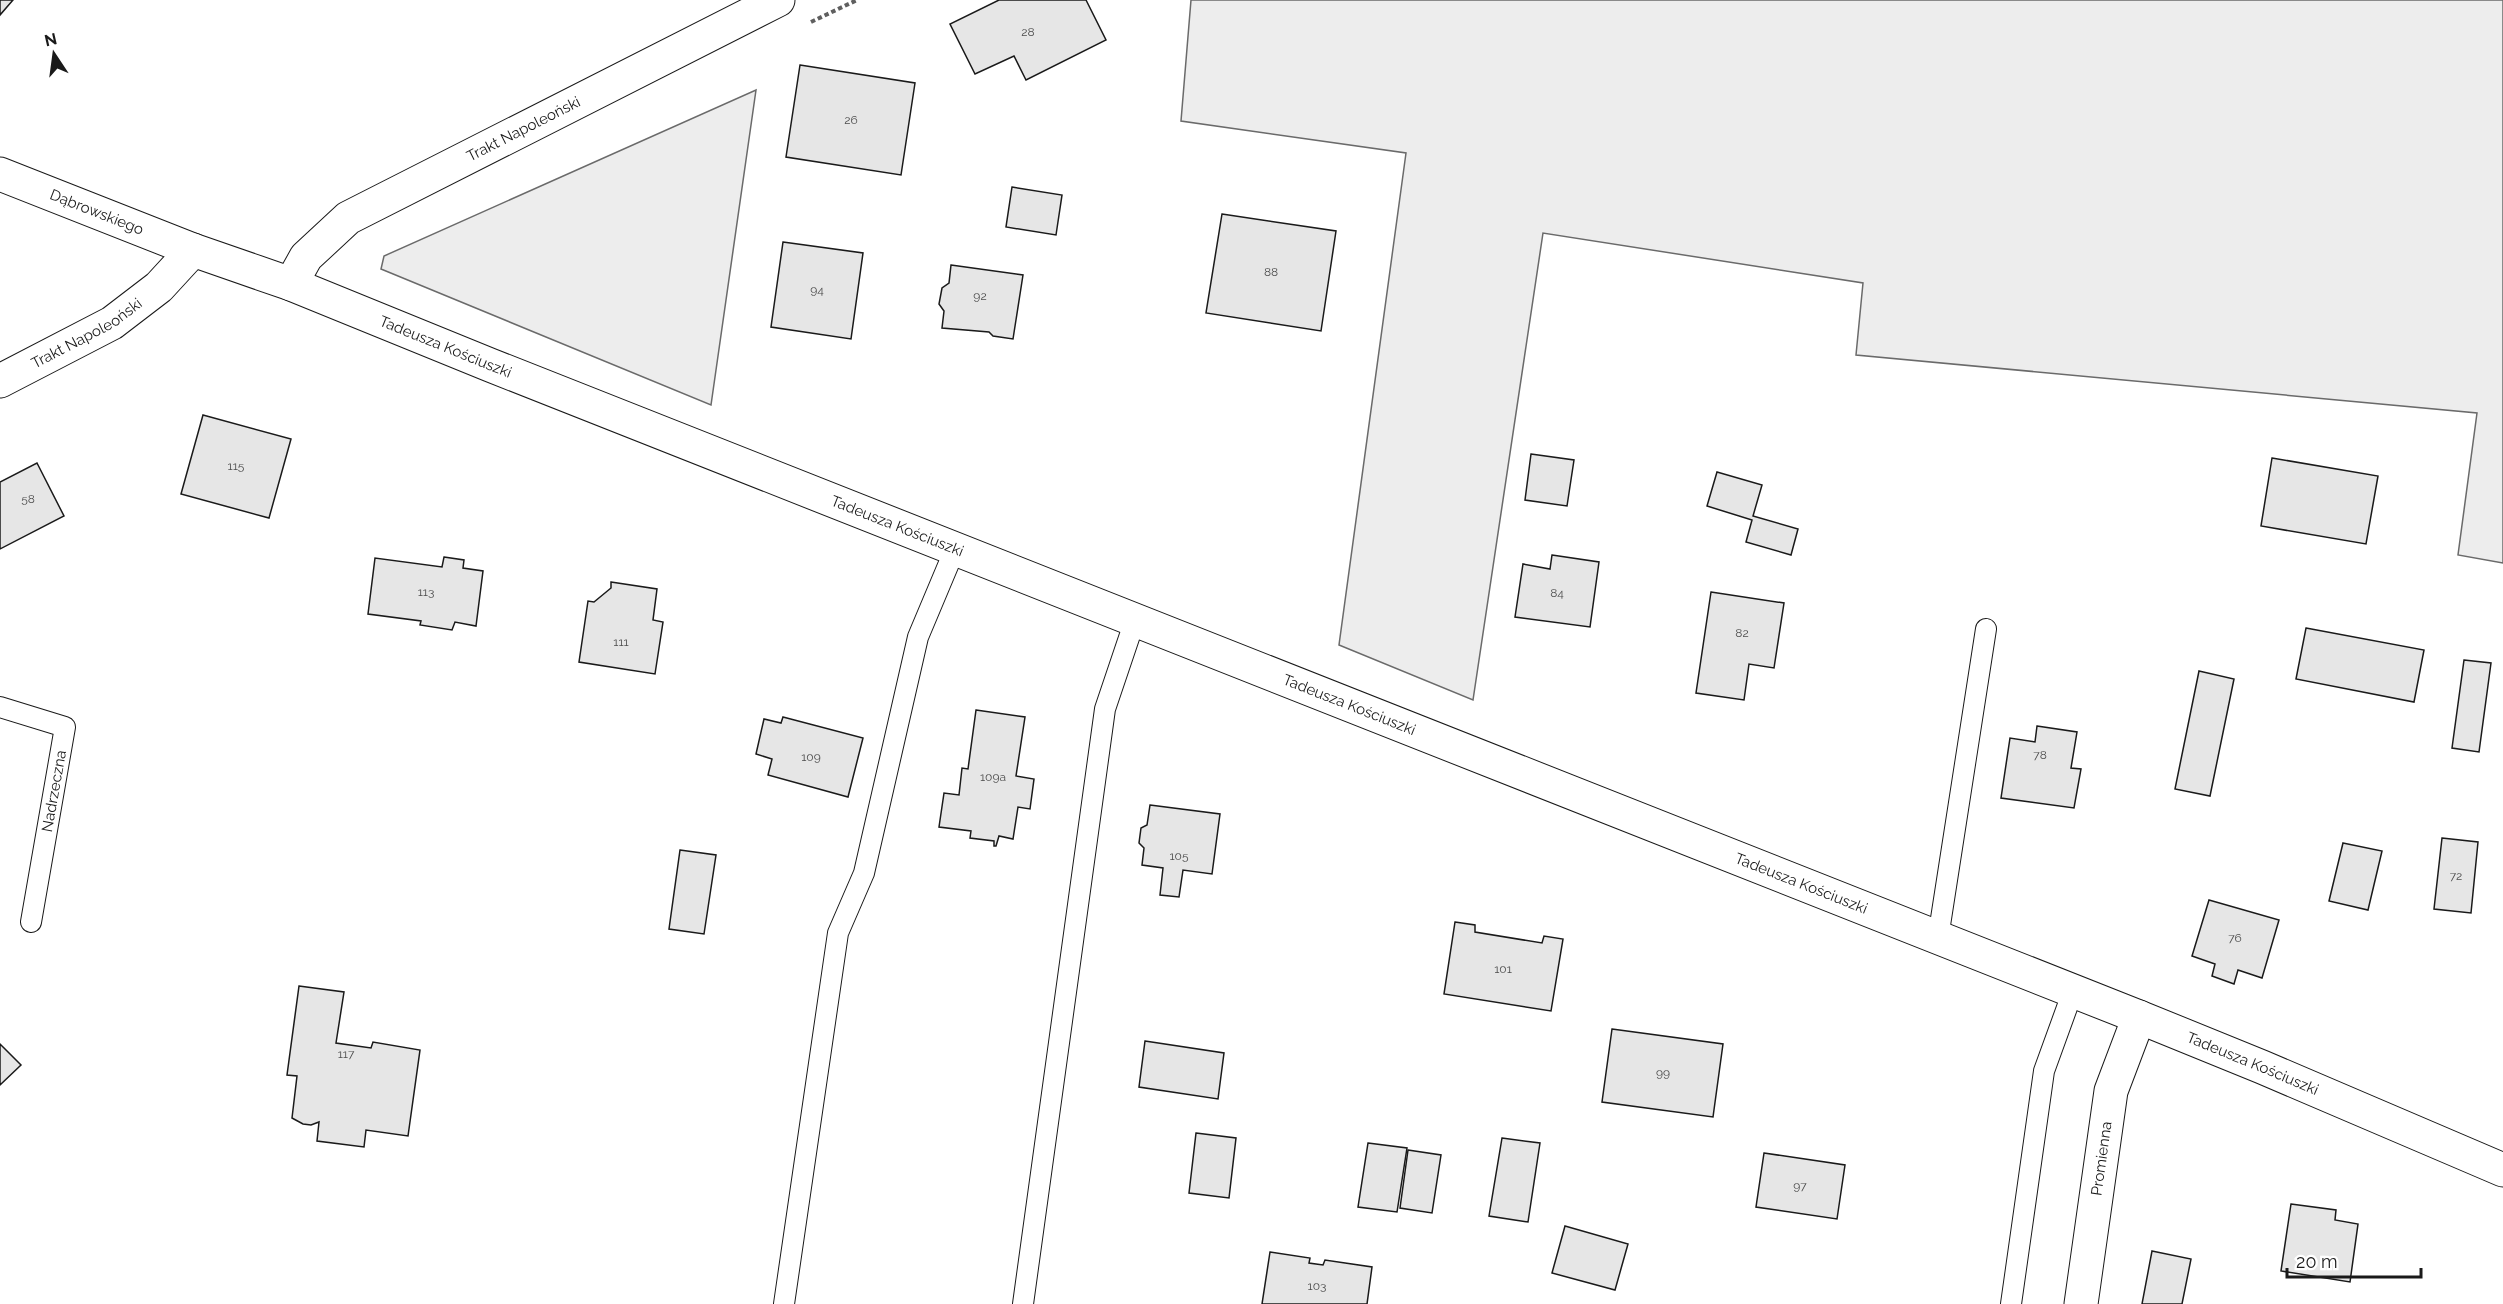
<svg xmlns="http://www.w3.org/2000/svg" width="2503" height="1304" font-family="Raleway,sans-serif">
	<rect width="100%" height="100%" fill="#fff"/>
	<!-- built -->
	<g fill="#ededed" stroke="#6a6a6a" stroke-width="1.5">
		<path d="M1191,0H2503V563L2458,555L2477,413L1856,355L1863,283L1543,233L1473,700L1339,645L1406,153L1181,121Z"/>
		<path d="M756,90L711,405L381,269L384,256Z"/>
	</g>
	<!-- building -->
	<g fill="#e6e6e6" stroke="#1a1a1a" stroke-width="1.5">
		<path d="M0,0H13L0,15Z"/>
		<path d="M999,0H1086L1106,40L1026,80L1014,56L975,74L950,24Z"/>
		<path d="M800,65L915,83L901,175L786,157Z"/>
		<path d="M1012,187L1062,195L1056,235L1006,227Z"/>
		<path d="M1222,214L1336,231L1321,331L1206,313Z"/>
		<path d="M783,242L863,253L851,339L771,327Z"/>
		<path d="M951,265L1023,275L1013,339L993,336L989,332L942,328L944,311L939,304L942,288L949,283Z"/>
		<path d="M203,415L291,439L269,518L181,494Z"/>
		<path d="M1531,454L1574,460L1567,506L1525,500Z"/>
		<path d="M2272,458L2378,476L2366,544L2261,526Z"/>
		<path d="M37,463L64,516L0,549V482Z"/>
		<path d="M1717,472L1762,485L1753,516L1798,529L1791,555L1746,542L1752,520L1707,506Z"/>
		<path d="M1552,555L1599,562L1590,627L1515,617L1523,564L1550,569Z"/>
		<path d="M444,557L464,560L463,568L483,571L476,626L455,622L452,630L420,625L421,621L368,614L375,558L442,567Z"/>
		<path d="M611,582L657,589L653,620L663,622L655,674L579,662L588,601L594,602L611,588Z"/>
		<path d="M1711,592L1784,603L1774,668L1749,664L1744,700L1696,693Z"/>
		<path d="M2306,628L2424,650L2414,702L2296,679Z"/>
		<path d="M2464,660L2491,663L2479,752L2452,748Z"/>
		<path d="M2199,671L2234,679L2210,796L2175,789Z"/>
		<path d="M976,710L1025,717L1016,776L1034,779L1030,809L1018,807L1013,839L999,836L996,846H994V841L970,838L971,831L939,827L944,793L959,795L962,768L968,769Z"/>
		<path d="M783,717L863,738L848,797L768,775L772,759L756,754L764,719L781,723Z"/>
		<path d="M2037,726L2077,732L2071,768L2081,769L2074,808L2001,798L2010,738L2035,742Z"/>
		<path d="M1150,805L1220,814L1212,874L1183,870L1179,897L1160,895L1163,868L1142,865L1144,848L1139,843L1141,828L1147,825Z"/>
		<path d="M2442,838L2478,842L2471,913L2434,909Z"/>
		<path d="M2343,843L2382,851L2368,910L2329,901Z"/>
		<path d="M680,850L716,855L704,934L669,929Z"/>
		<path d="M2209,900L2279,920L2262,978L2238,970L2234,984L2212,976L2215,964L2192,956Z"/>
		<path d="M1455,922L1475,925V932L1542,943L1544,936L1563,939L1551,1011L1444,994Z"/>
		<path d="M299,986L344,992L336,1043L371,1048L373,1042L420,1050L408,1136L366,1130L364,1147L317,1141L319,1122L311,1125L303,1124L292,1118L297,1076L287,1075Z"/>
		<path d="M1612,1029L1723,1044L1713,1117L1602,1102Z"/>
		<path d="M1145,1041L1224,1053L1218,1099L1139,1087Z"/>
		<path d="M0,1044L21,1065L0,1085Z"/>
		<path d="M1196,1133L1236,1138L1229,1198L1189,1193Z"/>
		<path d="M1502,1138L1540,1143L1528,1222L1489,1216Z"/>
		<path d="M1368,1143L1407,1148L1397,1212L1358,1207Z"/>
		<path d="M1408,1150L1441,1155L1432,1213L1400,1208Z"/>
		<path d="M1764,1153L1845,1165L1837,1219L1756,1207Z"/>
		<path d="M2291,1204L2336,1210L2335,1220L2358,1224L2350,1282L2281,1271Z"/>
		<path d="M1565,1226L1628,1244L1615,1290L1552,1273Z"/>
		<path d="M2152,1251L2191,1259L2182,1304H2142Z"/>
		<path d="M1270,1252L1310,1258L1309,1263L1323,1265L1325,1260L1372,1267L1367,1304H1262Z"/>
	</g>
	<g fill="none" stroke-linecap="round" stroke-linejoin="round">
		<defs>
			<g id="lane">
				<path d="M0,707L65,727L31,922"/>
				<path d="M1938,938L1986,629"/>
				<path d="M784,1304L838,933L864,873L918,637L955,549"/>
				<path d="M1023,1304L1105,709L1135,620"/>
				<path d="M2011,1304L2044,1071L2073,991"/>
			</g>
			<g id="street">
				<path id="s1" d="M291,284L306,257L348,218L778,0"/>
				<path id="s2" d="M0,381L112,323L159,287L193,250"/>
				<path id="s3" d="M2081,1304L2111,1091L2139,1017"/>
			</g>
			<g id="secondary">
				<path id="s4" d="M0,174L193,250L291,284L490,365L2139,1017L2262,1067L2503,1170"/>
			</g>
		</defs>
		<!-- lane casing -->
		<use href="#lane" stroke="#1a1a1a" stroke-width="22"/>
		<!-- street casing -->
		<use href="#street" stroke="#1a1a1a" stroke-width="35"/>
		<!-- secondary casing -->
		<use href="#secondary" stroke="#1a1a1a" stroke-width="35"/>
		<!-- path -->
		<path stroke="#5f5f5f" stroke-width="4" stroke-dasharray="4.5 3" stroke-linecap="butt" d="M811,22L857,0"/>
		<!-- lane -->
		<use href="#lane" stroke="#fff" stroke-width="20"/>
		<!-- street -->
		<use href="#street" stroke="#fff" stroke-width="33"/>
		<!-- secondary -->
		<use href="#secondary" stroke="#fff" stroke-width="33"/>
	</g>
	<g text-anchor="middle" stroke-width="4.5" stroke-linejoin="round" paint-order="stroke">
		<!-- number labels -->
		<g font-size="12" fill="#4d4d4d">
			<text x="1028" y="36">28</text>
			<text x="851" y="124">26</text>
			<text x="1271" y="276">88</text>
			<text x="817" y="294">94</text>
			<text x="980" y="300">92</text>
			<text x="236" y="470">115</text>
			<text x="28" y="503">58</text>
			<text x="426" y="596">113</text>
			<text x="1557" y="597">84</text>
			<text x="1742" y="637">82</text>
			<text x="621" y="646">111</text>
			<text x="2040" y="759">78</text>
			<text x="811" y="761">109</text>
			<text x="993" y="781">109a</text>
			<text x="1179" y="860">105</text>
			<text x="2456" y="880">72</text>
			<text x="2235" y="942">76</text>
			<text x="1503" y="973">101</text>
			<text x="346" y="1058">117</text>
			<text x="1663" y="1077">99</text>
			<text x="1800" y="1190">97</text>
			<text x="1317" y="1290">103</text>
		</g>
		<!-- street labels -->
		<g font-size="15" fill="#1a1a1a" stroke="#fff">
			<text dy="5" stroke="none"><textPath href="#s1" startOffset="285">Trakt Napoleoński</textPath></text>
			<text dy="5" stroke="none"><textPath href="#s4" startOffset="104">Dąbrowskiego</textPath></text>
			<text dy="5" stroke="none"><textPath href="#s2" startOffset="99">Trakt Napoleoński</textPath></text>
			<text dy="5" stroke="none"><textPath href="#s4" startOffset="478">Tadeusza Kościuszki</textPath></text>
			<text dy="5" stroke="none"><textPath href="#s4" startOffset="964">Tadeusza Kościuszki</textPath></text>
			<text dy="5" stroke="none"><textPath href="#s4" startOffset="1450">Tadeusza Kościuszki</textPath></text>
			<text transform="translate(54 791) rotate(-80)" y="5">Nadrzeczna</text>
			<text dy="5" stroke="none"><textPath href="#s4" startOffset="1936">Tadeusza Kościuszki</textPath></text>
			<text dy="5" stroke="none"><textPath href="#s4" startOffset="2422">Tadeusza Kościuszki</textPath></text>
			<text dy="5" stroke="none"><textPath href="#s3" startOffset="147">Promienna</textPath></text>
		</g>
	</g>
	<!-- north arrow -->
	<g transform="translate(54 54) rotate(347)" stroke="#ffffff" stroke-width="4.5" paint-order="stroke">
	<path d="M0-4.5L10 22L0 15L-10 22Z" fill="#1a1a1a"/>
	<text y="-9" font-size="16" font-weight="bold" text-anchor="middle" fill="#1a1a1a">N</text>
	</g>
	<!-- scale -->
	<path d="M2287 1268v9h134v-9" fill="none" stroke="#1a1a1a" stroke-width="3"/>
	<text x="2296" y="1268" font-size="18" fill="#1a1a1a" stroke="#ffffff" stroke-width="4.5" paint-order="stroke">20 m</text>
</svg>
